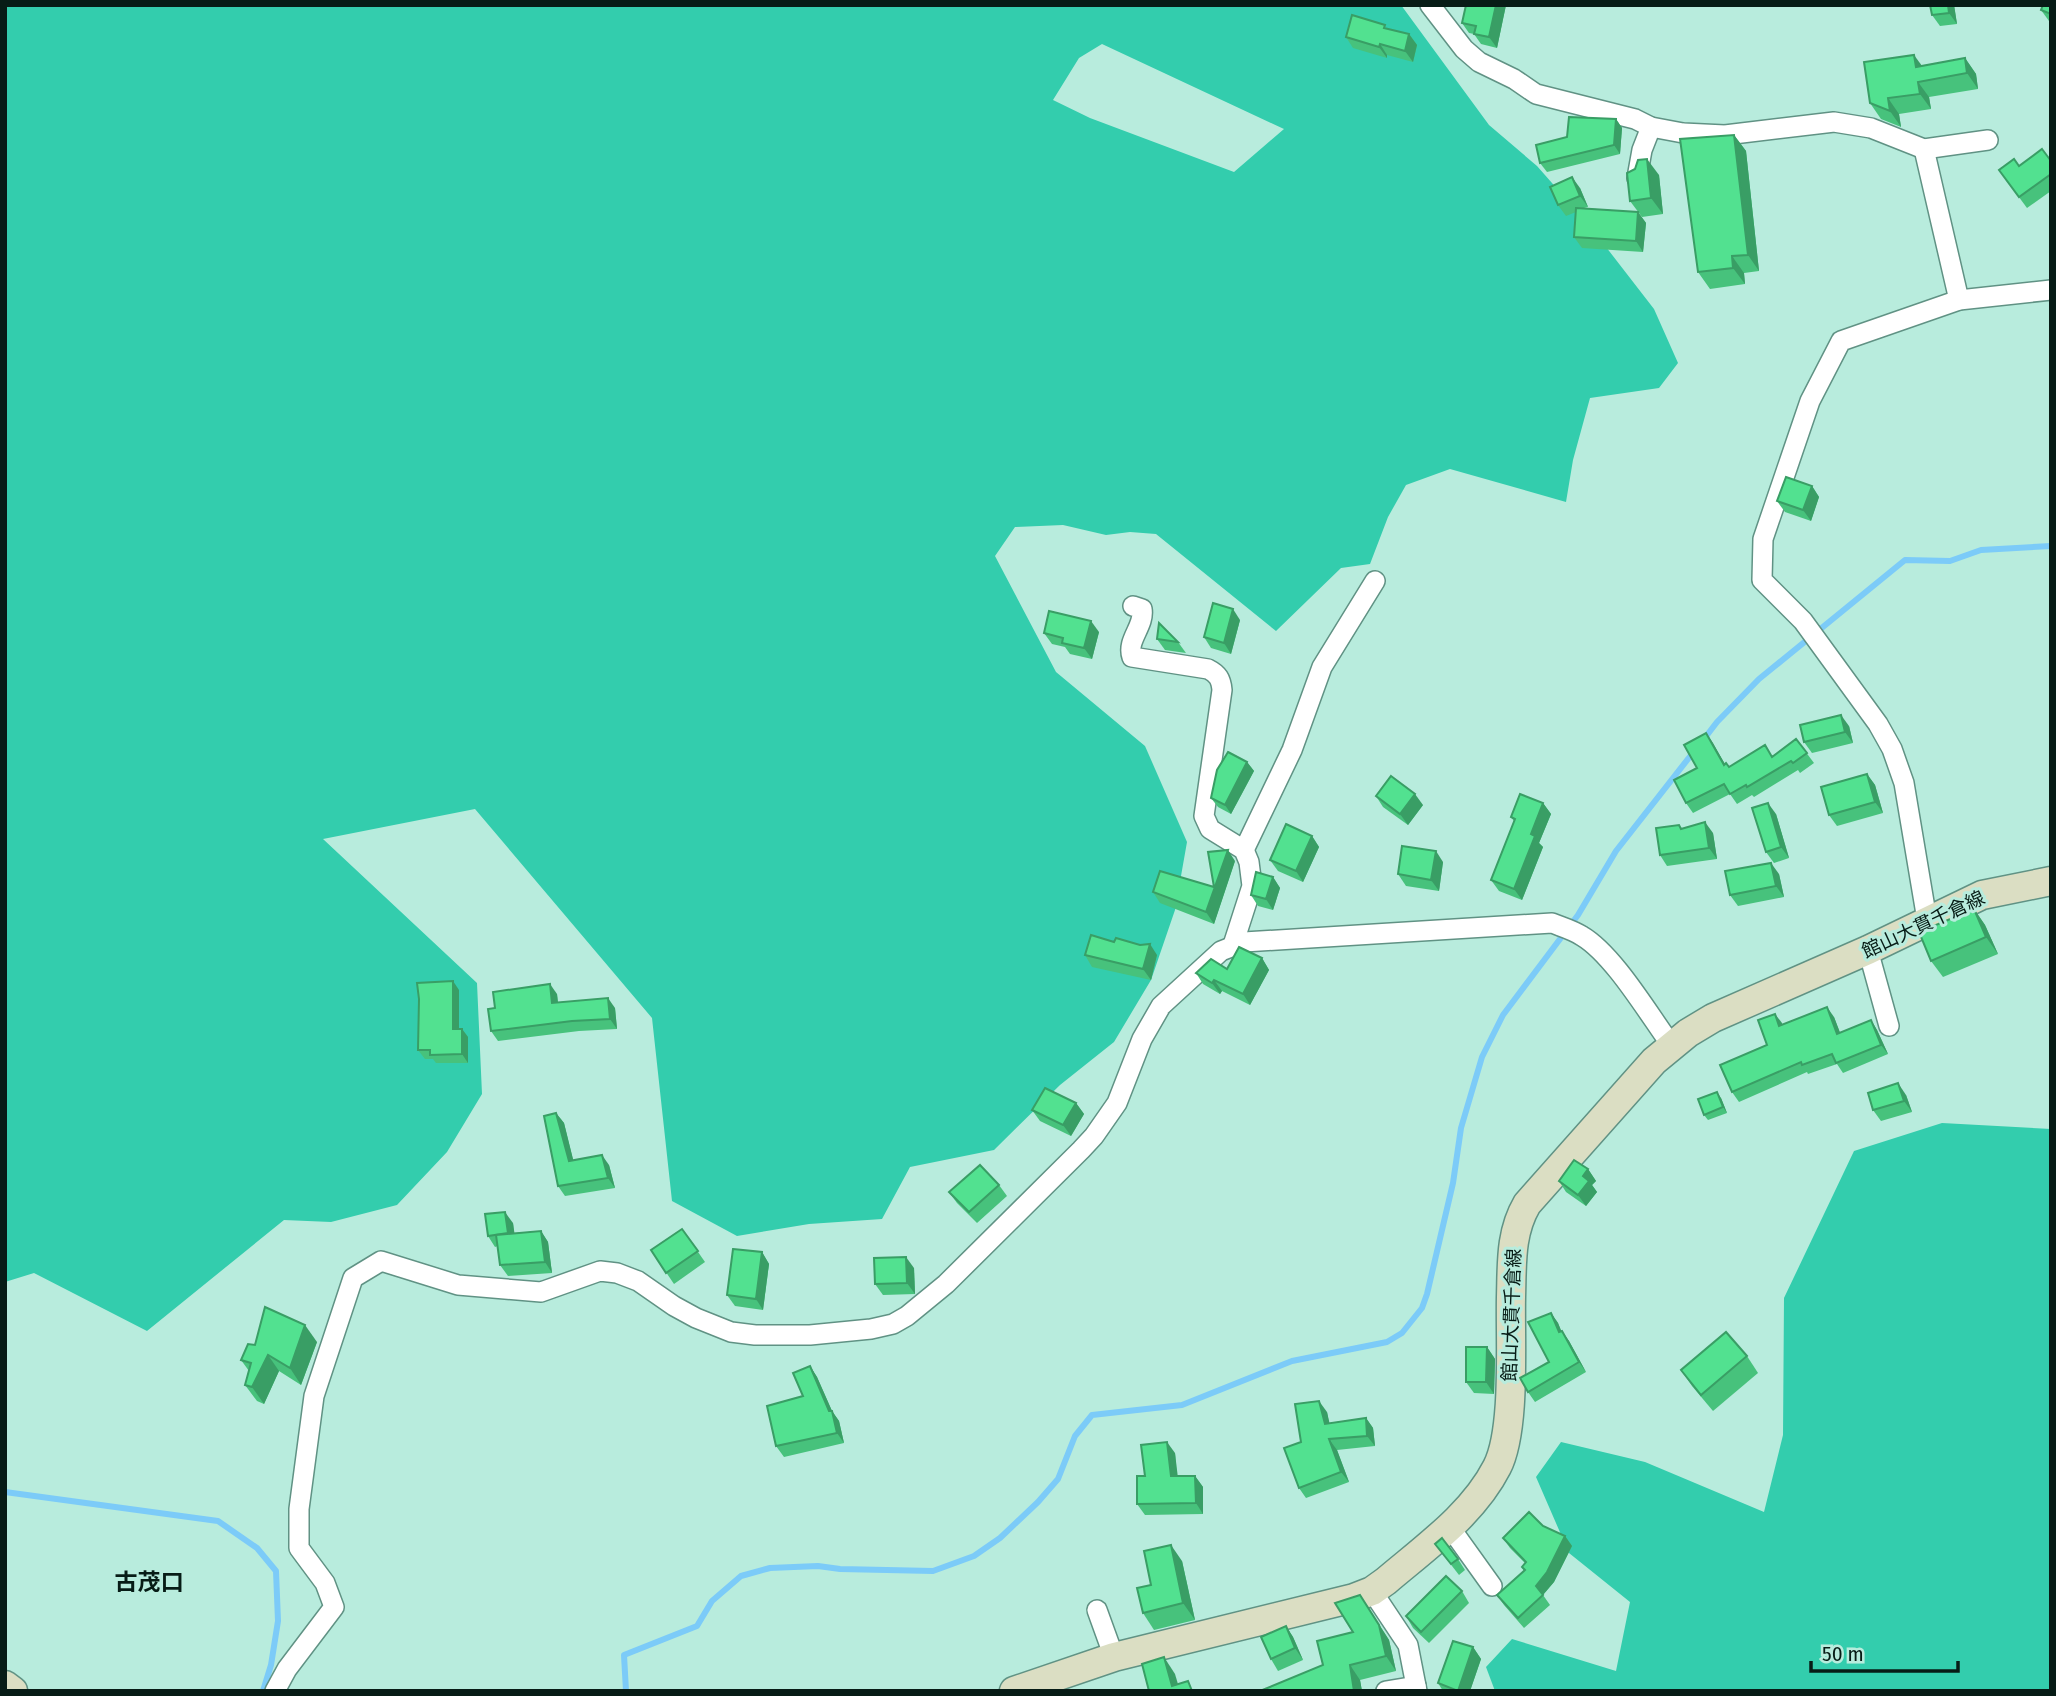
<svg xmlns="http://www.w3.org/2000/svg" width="2056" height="1696" font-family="'Fira Sans Condensed','Noto Sans JP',sans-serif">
	<rect width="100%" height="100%" fill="#b8ecdd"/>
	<!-- green -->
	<g fill="#33cdad" fill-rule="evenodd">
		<path d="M5,5H1401L1489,125L1537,166L1589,225L1654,309L1678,363L1659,388L1590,398L1573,460L1566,502L1450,469L1406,485L1388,517L1370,564L1341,568L1276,631L1156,534L1130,532L1106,535L1063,525L1015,527L995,556L1056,672L1145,746L1187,842L1175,910L1151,980L1114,1042L1060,1085L994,1150L910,1167L882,1219L809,1224L737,1236L672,1201L652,1018L475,809L323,839L477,983L482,1094L447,1152L397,1205L331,1222L284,1220L147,1331L34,1273L5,1282ZM1102,44L1284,129L1234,172L1090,118L1053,100L1079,58Z"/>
		<path d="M1942,1123L2051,1129V1691H1495L1486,1667L1512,1639L1616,1671L1630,1602L1569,1553L1536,1477L1561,1442L1645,1462L1764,1512L1783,1435L1784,1298L1854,1151Z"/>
	</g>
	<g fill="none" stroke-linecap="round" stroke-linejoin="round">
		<!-- stream -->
		<g stroke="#7ccbf8" stroke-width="6">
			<path d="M1704,739L1717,722L1759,679L1905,560L1950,561L1981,550L2051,546"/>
			<path d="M5,1492L218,1521L257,1548L276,1571L278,1621L271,1665L263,1691"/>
			<path d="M626,1691L624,1655L697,1626L712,1601L741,1576L770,1568L818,1566L840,1569L933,1571L974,1556L1000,1538L1038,1502L1058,1479L1075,1436L1092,1415L1182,1405L1292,1361L1387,1342L1402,1333L1422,1308L1427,1294L1453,1183L1461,1128L1482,1057L1503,1015L1578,915L1616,851L1695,750"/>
		</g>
		<defs>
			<g id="minor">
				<path d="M1430,5L1464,49L1479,62L1514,79L1536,94L1635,119L1651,127L1683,133L1725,135L1834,122L1871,128L1924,149L1988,140"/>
				<path d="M1924,149L1959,300"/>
				<path d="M1637,178L1642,150L1651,127"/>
				<path d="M1133,606L1142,609C1145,626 1126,640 1132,657L1208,669C1218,674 1221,679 1222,690L1204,816L1210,829L1244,850L1249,862L1252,886L1233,945"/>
				<path d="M1244,850L1292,750L1322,667L1375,581"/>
				<path d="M1927,920L1904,783L1892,749L1878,724L1803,621L1762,580L1763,539L1810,401L1841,341L1959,300L2051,290"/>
				<path d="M1868,950L1889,1026"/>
				<path d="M1449,1526L1492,1586"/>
				<path d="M1372,1591L1408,1645L1417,1691"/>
				<path d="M1097,1610L1114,1657"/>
				<path d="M275,1691L287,1669L334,1607L325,1583L299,1548V1509L314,1396L353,1278L381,1261L458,1285L541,1292L600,1271L617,1273L638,1281L674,1306L696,1318L731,1332L755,1335H810L871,1329L893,1324L907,1316L946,1284L1081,1150L1094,1136L1117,1103L1142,1039L1161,1006L1221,951L1244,942L1552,923C1562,927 1573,930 1582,936C1614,955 1649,1015 1672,1046"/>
				<path d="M1386,1691L1416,1686"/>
			</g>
			<g id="secondary">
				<path d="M5,1685L13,1691"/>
				<path d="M1014,1691L1114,1657L1354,1598L1372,1591L1386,1581C1426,1547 1473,1514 1497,1467C1516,1430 1510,1341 1511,1297C1512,1264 1510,1233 1527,1204L1654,1061L1688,1033L1713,1018L1868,950L1982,895L2051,881"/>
			</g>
		</defs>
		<!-- minor casing -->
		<use href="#minor" stroke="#609284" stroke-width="22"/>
		<!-- secondary casing -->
		<use href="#secondary" stroke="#609284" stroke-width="31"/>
		<!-- minor -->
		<use href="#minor" stroke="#fff" stroke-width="19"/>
		<!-- secondary -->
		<use href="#secondary" stroke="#dbdec3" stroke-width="28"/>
	</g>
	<!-- wall -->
	<g fill="#47c27c">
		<path d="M1466,5H1506L1497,48L1481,44L1474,34L1469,33L1462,23Z"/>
		<path d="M1930,5H1954L1957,24L1940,26L1932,15Z"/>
		<path d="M2051,5V22L2049,21L2041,10Z"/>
		<path d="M1388,29L1409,34L1417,45L1413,62L1387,55V58L1353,48L1346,37Z"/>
		<path d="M1965,58L1976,74L1978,89L1929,97L1931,109L1899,114L1901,127L1881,119L1870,103L1921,66Z"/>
		<path d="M1616,119L1622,128L1620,154L1547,172L1540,163L1567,137Z"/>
		<path d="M1734,135L1746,151L1759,271L1744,273L1745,284L1710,289L1698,272Z"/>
		<path d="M2051,161V191L2027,208L1999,170Z"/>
		<path d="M1635,169L1659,175L1663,214L1642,217L1630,201Z"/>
		<path d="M1580,188L1588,207L1584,208L1638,212L1646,223L1643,252L1582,248L1574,237L1576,212L1566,216L1558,205Z"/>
		<path d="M1812,486L1819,497L1811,521L1785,512L1777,501Z"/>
		<path d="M1240,620L1231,654L1211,648L1204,637Z"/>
		<path d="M1099,632L1092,659L1070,654L1065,647L1052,644L1044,633Z"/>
		<path d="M1157,639L1178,642L1186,653L1165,650Z"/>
		<path d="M1849,726L1853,743L1812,753L1804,742Z"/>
		<path d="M1706,733L1725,764L1729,767L1773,756L1796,739L1814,763L1800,773L1798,770L1754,797L1752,795L1737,804L1730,794L1693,813L1686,803Z"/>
		<path d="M1247,762L1254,771L1231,814L1218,807L1211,798Z"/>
		<path d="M1867,774L1875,785L1883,813L1837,826L1829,815Z"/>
		<path d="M1376,796L1423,805L1408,825L1383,807Z"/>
		<path d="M1543,803L1551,814L1539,843L1543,847L1522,900L1499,891L1491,880L1514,821L1511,817Z"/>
		<path d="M1776,814L1789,858L1774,863L1766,852Z"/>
		<path d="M1682,829L1713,833L1717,859L1667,866L1660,855Z"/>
		<path d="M1312,836L1319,847L1303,882L1278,871L1270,860Z"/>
		<path d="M1235,861L1214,924L1160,903L1153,892L1214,887Z"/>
		<path d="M1443,862L1439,891L1406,886L1398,874Z"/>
		<path d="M1779,874L1784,897L1738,906L1730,895Z"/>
		<path d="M1273,877L1280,888L1273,910L1258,906L1251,895Z"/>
		<path d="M1974,909L1985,925L1998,954L1943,977L1931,961Z"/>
		<path d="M1085,955H1157L1151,980L1092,967Z"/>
		<path d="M1262,958L1269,970L1250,1005L1222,991L1220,994L1203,984L1196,973L1227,969Z"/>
		<path d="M459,990V1029H462L468,1037V1063H436L433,1059H425L418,1050Z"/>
		<path d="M557,994L558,1003L615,1008L617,1029L579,1031L498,1041L491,1031L495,1008Z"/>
		<path d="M1834,1017L1840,1033L1871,1020L1877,1030L1888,1054L1843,1073L1837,1064L1808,1074L1807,1072L1739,1102L1732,1092L1783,1025Z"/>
		<path d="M1906,1095L1912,1112L1881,1121L1873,1110Z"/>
		<path d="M1721,1098L1727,1113L1708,1120L1704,1115Z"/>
		<path d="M1076,1103L1084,1114L1071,1136L1040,1121L1032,1110Z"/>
		<path d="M556,1113L564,1123L573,1160L609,1165L615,1188L565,1196L558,1186Z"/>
		<path d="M1588,1169L1596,1181L1592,1185L1597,1192L1586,1206L1566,1192L1559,1181Z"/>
		<path d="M999,1185L1007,1196L977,1223L957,1203L949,1192Z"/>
		<path d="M513,1223L514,1233L541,1231L548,1242L552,1273L508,1276L500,1265L498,1246L495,1247L488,1236Z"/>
		<path d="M682,1229L705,1262L674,1284L651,1250Z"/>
		<path d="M762,1252L769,1264L763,1310L735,1306L727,1295Z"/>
		<path d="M914,1268L915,1294L883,1295L875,1284Z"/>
		<path d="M1551,1313L1558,1323L1561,1331L1569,1341L1586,1372L1535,1402L1528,1392L1549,1362Z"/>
		<path d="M317,1342L301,1385L279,1371L264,1404L257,1401L245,1385L249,1371L241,1360L255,1345Z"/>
		<path d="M1487,1347L1495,1359L1494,1394L1474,1393L1466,1382Z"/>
		<path d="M1747,1356L1758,1373L1713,1411L1692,1386L1681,1370Z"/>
		<path d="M810,1366L817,1377L832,1411L839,1421L844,1443L784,1457L776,1446L803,1396Z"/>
		<path d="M1327,1412L1329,1423L1366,1418L1373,1428L1375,1446L1337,1450L1349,1482L1306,1498L1299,1488L1301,1442Z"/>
		<path d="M1175,1453L1177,1476H1195L1203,1487V1514L1145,1515L1137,1504L1145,1476Z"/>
		<path d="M1543,1526L1565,1536L1572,1546L1554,1582L1543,1595L1550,1605L1524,1628L1504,1605L1497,1595L1524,1571L1522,1567L1525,1563L1510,1548L1503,1538Z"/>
		<path d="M1435,1544L1458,1559L1465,1570L1459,1575Z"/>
		<path d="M1182,1561L1195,1620L1154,1630L1143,1613L1151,1585Z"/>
		<path d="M1462,1591L1469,1603L1429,1643L1413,1628L1406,1616Z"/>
		<path d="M1370,1610L1389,1640L1396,1671L1360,1680L1362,1691H1260L1323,1665L1353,1632Z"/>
		<path d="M1286,1626L1293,1637L1303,1660L1278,1671L1271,1659Z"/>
		<path d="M1473,1647L1481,1659L1470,1691H1443L1438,1683Z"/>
	</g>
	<!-- shaded-wall -->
	<g fill="#399e65">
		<path d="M1496,5H1506L1497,48L1489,37Z"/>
		<path d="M1948,5H1954L1957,24L1949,13Z"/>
		<path d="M1409,34L1417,45L1413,62L1405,51Z"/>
		<path d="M1380,44L1387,55V58L1379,47Z"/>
		<path d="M1914,55L1925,70L1916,67Z"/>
		<path d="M1965,58L1976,74L1978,89L1967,73Z"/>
		<path d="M1918,82L1929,97L1931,109L1920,94Z"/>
		<path d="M1888,98L1899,114L1901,127L1890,111Z"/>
		<path d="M1616,119L1622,128L1620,154L1614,145Z"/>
		<path d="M1734,135L1746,151L1759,271L1748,255Z"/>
		<path d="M1647,159L1659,175L1663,214L1651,198Z"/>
		<path d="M1572,177L1580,188L1588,207L1580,196Z"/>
		<path d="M1638,212L1646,223L1643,252L1636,241Z"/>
		<path d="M1732,256L1744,273L1745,284L1733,268Z"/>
		<path d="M1812,486L1819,497L1811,521L1803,510Z"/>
		<path d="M1233,609L1240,620L1231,654L1224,643Z"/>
		<path d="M1091,621L1099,632L1092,659L1084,648Z"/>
		<path d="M1841,715L1849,726L1853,743L1845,732Z"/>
		<path d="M1706,733L1713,743L1731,775L1724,765Z"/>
		<path d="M1247,762L1254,771L1231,814L1225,805Z"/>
		<path d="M1867,774L1875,785L1883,813L1875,802Z"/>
		<path d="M1415,794L1423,805L1408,825L1400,814Z"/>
		<path d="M1543,803L1551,814L1539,843L1543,847L1522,900L1514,889L1531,834Z"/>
		<path d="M1768,803L1776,814L1789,858L1781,847Z"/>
		<path d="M1705,822L1713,833L1717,859L1709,848Z"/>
		<path d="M1312,836L1319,847L1303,882L1296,871Z"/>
		<path d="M1228,850L1235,861L1214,924L1206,912Z"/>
		<path d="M1436,851L1443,862L1439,891L1431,880Z"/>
		<path d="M1771,863L1779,874L1784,897L1776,886Z"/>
		<path d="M1273,877L1280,888L1273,910L1266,899Z"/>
		<path d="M1974,909L1985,925L1998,954L1986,937Z"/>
		<path d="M1150,944L1157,955L1151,980L1143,969Z"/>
		<path d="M1262,958L1269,970L1250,1005L1243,994Z"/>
		<path d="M1214,980L1222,991L1220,994L1212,983Z"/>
		<path d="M453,981L459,990V1037L453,1029Z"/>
		<path d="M550,984L557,994L559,1013L552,1003Z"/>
		<path d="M608,998L615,1008L617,1029L610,1019Z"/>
		<path d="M1827,1007L1834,1017L1844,1043L1837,1034Z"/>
		<path d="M1775,1014L1782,1023L1786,1035L1779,1026Z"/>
		<path d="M1871,1020L1877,1030L1888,1054L1881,1045Z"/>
		<path d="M462,1029L468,1037V1063L462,1054Z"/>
		<path d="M1898,1083L1906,1095L1912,1112L1904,1101Z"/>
		<path d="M1717,1092L1721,1098L1727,1113L1723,1107Z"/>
		<path d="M1076,1103L1084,1114L1071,1136L1063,1125Z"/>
		<path d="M556,1113L564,1123L576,1171L569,1161Z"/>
		<path d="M602,1155L609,1165L615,1188L608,1178Z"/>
		<path d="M1588,1169L1596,1181L1592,1185L1597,1192L1586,1206L1578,1195L1583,1176Z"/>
		<path d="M505,1212L513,1223L516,1244L508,1233Z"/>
		<path d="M541,1231L548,1242L552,1273L545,1262Z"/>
		<path d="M762,1252L769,1264L763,1310L756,1299Z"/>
		<path d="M906,1257L914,1268L915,1294L907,1283Z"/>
		<path d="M1551,1313L1558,1323L1566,1342L1559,1332Z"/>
		<path d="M305,1325L317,1342L301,1385L290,1368Z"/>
		<path d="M1562,1331L1569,1341L1586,1372L1579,1362Z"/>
		<path d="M1487,1347L1495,1359L1494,1394L1486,1382Z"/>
		<path d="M268,1355L279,1371L264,1404L252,1387Z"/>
		<path d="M810,1366L817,1377L832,1411L839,1421L844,1443L837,1433L829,1411Z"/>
		<path d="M1319,1401L1327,1412L1332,1434L1325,1424Z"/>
		<path d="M1366,1418L1373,1428L1375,1446L1367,1436Z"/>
		<path d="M1329,1439L1337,1450L1349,1482L1341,1472Z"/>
		<path d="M1167,1442L1175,1453L1179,1487L1171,1476Z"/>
		<path d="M1195,1476L1203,1487V1514L1196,1503Z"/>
		<path d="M1565,1536L1572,1546L1554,1582L1542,1596L1536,1586Z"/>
		<path d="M1171,1545L1182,1561L1195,1620L1183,1603Z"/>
		<path d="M1360,1595L1389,1640L1396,1671L1386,1656Z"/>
		<path d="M1286,1626L1293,1637L1303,1660L1295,1648Z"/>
		<path d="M1473,1647L1481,1659L1470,1691H1458Z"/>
		<path d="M1164,1657L1175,1674L1180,1691L1172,1686Z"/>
		<path d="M1350,1665L1360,1680L1362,1691H1354Z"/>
	</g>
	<!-- building -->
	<g fill="#52e190" stroke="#399e65" stroke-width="2">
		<path d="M1466,5H1496L1489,37L1474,34L1476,26L1462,23Z"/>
		<path d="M1930,5H1948L1949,13L1932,15Z"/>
		<path d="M2043,5H2051V14L2041,10Z"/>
		<path d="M1352,15L1385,25L1384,28L1409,34L1405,51L1380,44L1379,47L1346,37Z"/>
		<path d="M1914,55L1916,67L1965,58L1967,73L1918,82L1920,94L1888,98L1890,111L1870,103L1864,62Z"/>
		<path d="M1569,117L1616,119L1614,145L1540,163L1536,145L1567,137Z"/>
		<path d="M1734,135L1748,255L1732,256L1733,268L1698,272L1680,139Z"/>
		<path d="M2042,149L2051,161V174L2019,197L1999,170L2014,159L2019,166Z"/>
		<path d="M1647,159L1651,198L1630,201L1627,173L1635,169L1638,160Z"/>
		<path d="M1572,177L1580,196L1558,205L1550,187Z"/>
		<path d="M1576,208L1638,212L1636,241L1574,237Z"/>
		<path d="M1786,477L1812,486L1803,510L1777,501Z"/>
		<path d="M1213,603L1233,609L1224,643L1204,637Z"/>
		<path d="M1049,611L1091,621L1084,648L1062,643L1063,638L1044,633Z"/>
		<path d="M1159,623L1178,642L1157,639Z"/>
		<path d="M1841,715L1845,732L1804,742L1800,725Z"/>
		<path d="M1706,733L1724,765L1726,763L1729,767L1765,745L1772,757L1796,739L1807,753L1793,763L1791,761L1747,787L1746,785L1730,794L1724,784L1686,803L1674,780L1697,768L1684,745Z"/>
		<path d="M1228,752L1247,762L1225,805L1211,798L1217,770Z"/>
		<path d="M1867,774L1875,802L1829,815L1821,787Z"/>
		<path d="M1391,776L1415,794L1400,814L1376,796Z"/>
		<path d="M1520,794L1543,803L1531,834L1535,836L1514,889L1491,880L1515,819L1511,817Z"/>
		<path d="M1768,803L1781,847L1766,852L1752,808Z"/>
		<path d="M1705,822L1709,848L1660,855L1656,828L1679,825L1681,829Z"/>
		<path d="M1286,824L1312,836L1296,871L1270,860Z"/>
		<path d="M1402,846L1436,851L1431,880L1398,874Z"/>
		<path d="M1228,850L1206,912L1153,892L1160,871L1214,887L1208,852Z"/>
		<path d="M1771,863L1776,886L1730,895L1725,871Z"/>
		<path d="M1256,872L1273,877L1266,899L1251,895Z"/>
		<path d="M1974,909L1986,937L1931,961L1919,932Z"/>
		<path d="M1091,935L1114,942L1116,938L1140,945L1150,944L1143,969L1085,955Z"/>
		<path d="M1239,947L1262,958L1243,994L1214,980L1212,983L1196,973L1211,959L1227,969Z"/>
		<path d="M453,981V1029H462V1054L430,1055V1050H418L419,999L417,983Z"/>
		<path d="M550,984L552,1003L608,998L610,1019L572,1021L491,1031L488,1009L495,1008L493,992Z"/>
		<path d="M1827,1007L1837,1034L1871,1020L1881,1045L1836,1063L1832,1054L1802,1065L1801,1062L1732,1092L1720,1065L1767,1045L1758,1020L1775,1014L1779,1026Z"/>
		<path d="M1898,1083L1904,1101L1873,1110L1868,1093Z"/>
		<path d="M1045,1088L1076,1103L1063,1125L1032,1110Z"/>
		<path d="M1717,1092L1723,1107L1704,1115L1698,1099Z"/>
		<path d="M556,1113L569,1161L602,1155L608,1178L558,1186L544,1116Z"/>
		<path d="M1574,1160L1588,1169L1583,1176L1589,1181L1578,1195L1559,1181Z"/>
		<path d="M980,1165L999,1185L969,1212L949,1192Z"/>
		<path d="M505,1212L508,1233L488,1236L485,1214Z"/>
		<path d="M682,1229L698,1251L666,1273L651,1250Z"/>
		<path d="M541,1231L545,1262L500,1265L496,1235Z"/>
		<path d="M733,1249L762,1252L756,1299L727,1295Z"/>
		<path d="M906,1257L907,1283L875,1284L874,1258Z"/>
		<path d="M265,1307L305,1325L290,1368L268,1355L252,1387L245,1385L251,1363L241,1360L248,1344L255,1345Z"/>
		<path d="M1551,1313L1559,1332L1562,1331L1579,1362L1528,1392L1520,1378L1549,1362L1528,1322Z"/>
		<path d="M1726,1332L1747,1356L1701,1395L1681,1370Z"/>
		<path d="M1466,1347H1487L1486,1382H1466Z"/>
		<path d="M810,1366L829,1411H832L837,1433L776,1446L767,1406L803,1396L793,1373Z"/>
		<path d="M1319,1401L1325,1424L1366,1418L1367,1436L1329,1439L1341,1472L1299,1488L1284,1448L1301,1442L1295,1404Z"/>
		<path d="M1167,1442L1171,1476H1195L1196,1503L1137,1504V1476H1145L1141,1445Z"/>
		<path d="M1529,1512L1543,1526L1565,1536L1547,1572L1536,1586L1543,1595L1518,1618L1497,1595L1525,1570L1522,1567L1526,1562L1503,1538Z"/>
		<path d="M1442,1538L1458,1559L1451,1564L1435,1544Z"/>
		<path d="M1171,1545L1183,1603L1143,1613L1137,1588L1151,1585L1144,1551Z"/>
		<path d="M1446,1576L1462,1591L1421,1632L1406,1616Z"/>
		<path d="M1360,1595L1379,1625L1386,1656L1350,1665L1354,1691H1260L1323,1665L1317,1641L1353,1632L1335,1603Z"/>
		<path d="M1286,1626L1295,1648L1271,1659L1261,1637Z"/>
		<path d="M1453,1641L1473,1647L1458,1691L1438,1683Z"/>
		<path d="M1164,1657L1172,1686L1188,1681L1192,1691H1149L1142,1664Z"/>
	</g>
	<g text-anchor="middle" stroke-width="6" stroke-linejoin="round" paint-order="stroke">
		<!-- street labels -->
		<g font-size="19" fill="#071c16" stroke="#b8ecdd">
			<text transform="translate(1923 924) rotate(-25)" y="7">館山大貫千倉線</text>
			<text transform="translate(1511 1315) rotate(-88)" y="7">館山大貫千倉線</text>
		</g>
		<!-- quarter labels -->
		<g font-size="23" font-weight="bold" fill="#071c16" stroke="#b8ecdd">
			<text x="149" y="1590">古茂口</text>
		</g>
	</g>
	<!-- border -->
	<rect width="2056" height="1696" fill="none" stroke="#071c16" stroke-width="14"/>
	<!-- scale -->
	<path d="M1811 1661v10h147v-10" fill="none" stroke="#071c16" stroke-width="3.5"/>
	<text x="1822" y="1661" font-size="21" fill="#071c16" stroke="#b8ecdd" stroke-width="5" paint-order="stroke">50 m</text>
</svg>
